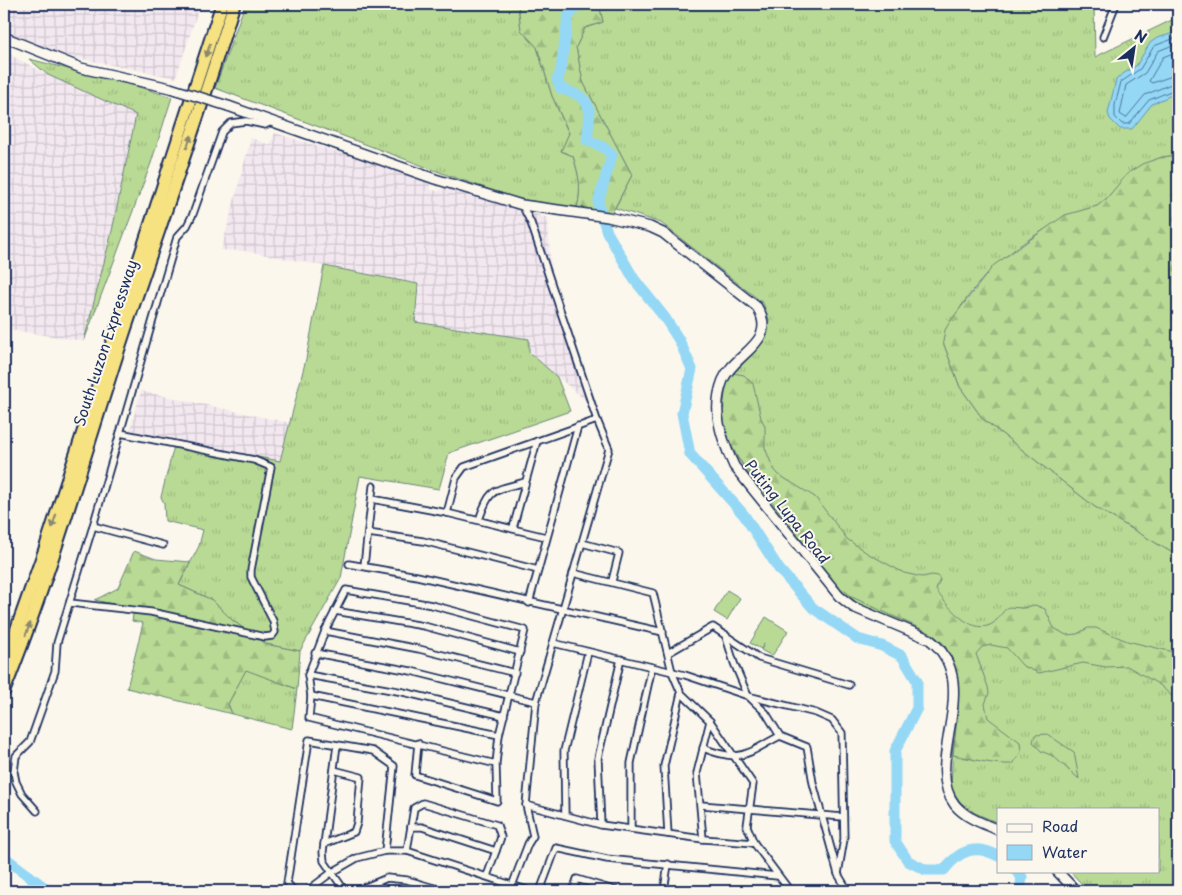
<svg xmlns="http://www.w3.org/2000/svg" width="1182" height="895" font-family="'Playpen Sans',sans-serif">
	<defs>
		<pattern id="industrial-grid" width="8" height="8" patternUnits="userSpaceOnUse" patternTransform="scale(1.25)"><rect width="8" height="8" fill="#f3e8ef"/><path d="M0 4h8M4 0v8" fill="none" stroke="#d0c7cf"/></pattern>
		<pattern id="grass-tufts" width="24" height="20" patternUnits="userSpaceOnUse" patternTransform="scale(1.25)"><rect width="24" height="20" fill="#b9da94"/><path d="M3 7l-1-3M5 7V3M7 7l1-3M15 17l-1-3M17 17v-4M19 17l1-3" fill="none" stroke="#9ebb82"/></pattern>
		<pattern id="forest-firs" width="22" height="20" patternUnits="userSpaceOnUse" patternTransform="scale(1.25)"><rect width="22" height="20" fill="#b9da94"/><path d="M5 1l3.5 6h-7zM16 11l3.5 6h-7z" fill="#9ebb82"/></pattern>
	</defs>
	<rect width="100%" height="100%" fill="#fbf7ec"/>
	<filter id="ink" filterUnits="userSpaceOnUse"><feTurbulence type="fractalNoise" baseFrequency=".02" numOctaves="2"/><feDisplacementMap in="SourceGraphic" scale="10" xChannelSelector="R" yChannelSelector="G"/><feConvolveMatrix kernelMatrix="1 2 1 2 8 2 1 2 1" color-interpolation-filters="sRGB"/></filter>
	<g filter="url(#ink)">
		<!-- industrial -->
		<g fill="url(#industrial-grid)">
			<path d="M4,4H200L176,78L72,57L23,40L4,29Z"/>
			<path d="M5,52L48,75L136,115L112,231L84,341L4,329Z"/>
			<path d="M275,133L429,180L431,190L439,191L445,187L548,218L552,297L590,404L528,352L529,339L415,322L420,284L245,251L221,250L251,138L270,145Z"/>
			<path d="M141,391L290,423L280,462L129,433Z"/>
		</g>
		<!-- grass -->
		<g fill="url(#grass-tufts)" stroke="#6a8479">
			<path d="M245,4H518L521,30L537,47L552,96L569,134L561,151L573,156C579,175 582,188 577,208L518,199L450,176L215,88Z"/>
			<path d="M599,4H1094L1095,57L1178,17V155L1162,157L1117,187L1106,199L1097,206C1031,228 968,276 943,342L960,387L983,419L1095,507L1178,556V891H1088L1070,871H1158V809H998V823L975,813L961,803L951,788L956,681L947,652L935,639L859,604L835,586L806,553L737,458L724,435L721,414L726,378L754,353L767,335L769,319L763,303L661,223L615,208L632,175L583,82L576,47L585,28L603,22Z"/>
			<path d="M29,59L129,84L172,97L151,163L84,341L112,231L136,115L48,75Z"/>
			<path d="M324,266L418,284L415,322L529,339V352L557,377L570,411L449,453L439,489L360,476L341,578L300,651L265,644L232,620L212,600L179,585L199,546L203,530L165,521L164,503L161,497L175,442L280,461L306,359Z"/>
			<path d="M246,669L297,689L292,729L232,714L228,704Z"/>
		</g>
		<!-- forest -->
		<g fill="url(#forest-firs)" stroke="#6a8479">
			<path d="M518,4H599L603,22L585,28L576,47L583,82L632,175L612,213L577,208C582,188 579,175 573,156L561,151L569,133L552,96L537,47L521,30Z"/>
			<path d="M1178,155V556L1095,507L983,419L960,387L943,342L945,330L951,320L994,265L1065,215L1097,206L1106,199L1128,173L1142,164L1162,157Z"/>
			<path d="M733,373L744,375L753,384L761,418L765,426V448L773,468L779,475L815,497L847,539L867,553L904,573L922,577L932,575L938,576L940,580L936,590C946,605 970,634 990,625C999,621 1000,612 1009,607L1022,608L1035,605L1045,609L1054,628L1066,635L1077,634L1088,628H1096L1127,641L1178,653V702L1160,685L1127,666L1106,667L1083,663L1039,673L1023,666L1007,648L991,645L982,647L976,654L988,687L989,693L985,704L988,718L1020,742L1021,752L1013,764C992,765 973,759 953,755L958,711V681L945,645L932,634L852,597L836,584L738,458L727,437L722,417L727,379Z"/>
			<path d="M134,551L156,559L190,562L179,585L212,600L232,620L265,644L300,651L297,689L246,670L228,704L232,714L127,688L143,623L132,621L134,609L95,600L118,588Z"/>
			<path d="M1047,734L1074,752L1079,779L1053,756L1041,751L1033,742L1035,735Z"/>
		</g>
		<!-- pitch -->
		<g fill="#b9da94" stroke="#6a8479">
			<path d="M727,590L740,598L727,620L714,612Z"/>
			<path d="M766,617L788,631L772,656L761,650L764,644L761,649L750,643Z"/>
		</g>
		<!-- water -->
		<path fill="#94d8f6" stroke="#6494b9" d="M1178,32V92L1152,104L1132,129H1120L1110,119L1108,113L1116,80L1121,75L1136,66L1150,43L1157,38Z"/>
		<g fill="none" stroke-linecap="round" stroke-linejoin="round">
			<!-- shore -->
			<g stroke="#4b739b" stroke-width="1">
				<path d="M1178,37L1154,46L1140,69L1121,82L1115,105V117L1122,124H1129L1149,100L1178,88"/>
				<path d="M1178,43L1158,51L1145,73L1126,85L1120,114L1126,118L1145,95L1178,81"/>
				<path d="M1178,51L1163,57L1149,81L1152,83L1178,74"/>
			</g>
			<!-- river -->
			<g stroke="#94d8f6" stroke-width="11">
				<path d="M578,4L568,17L561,70L557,80L561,89C594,97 591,109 587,140L603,147L612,155L598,203L607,232L634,279L665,318L679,340L692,369L682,413L690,454L744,515L779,569L813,608L858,639L882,646L902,656L917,681V708L895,751V841L908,861L926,870H944C959,851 975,843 998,856"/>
				<path d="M4,857L49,891"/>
				<path d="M1016,871L1022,877L1020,891"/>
			</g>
			<defs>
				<g id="street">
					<path d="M1103,37L1116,4"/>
					<path d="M372,499L447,513L546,537"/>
					<path d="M447,513L456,478L464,467L597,420L531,223L522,205"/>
					<path d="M479,520C490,487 493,491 525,482"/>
					<path d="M513,528L537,441"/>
					<path d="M368,533L423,541L538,570"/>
					<path d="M582,543L619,553L612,581"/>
					<path d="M163,545L93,526L177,237L187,226L193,214L222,132L231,123L246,121L265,125L271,122"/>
					<path d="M349,564L417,576L663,632"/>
					<path d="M364,566L373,486"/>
					<path d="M573,573L653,593L672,672L681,693L710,721L753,784L747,826L754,843L790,891"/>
					<path d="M70,603L151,612L265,637L272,636L275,632L273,621L251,577V570L271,467L254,460L120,433"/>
					<path d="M529,603L578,426"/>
					<path d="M335,611L424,626L520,652"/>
					<path d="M325,631L419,649L515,673"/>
					<path d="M725,634L734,663L748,696L766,713L780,736L807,747L813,783L838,874L848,891"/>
					<path d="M553,643L685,675L748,696L816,713L832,720L842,733L844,839L838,874"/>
					<path d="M315,653L411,671L536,702"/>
					<path d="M668,653L713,627L759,658L849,685"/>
					<path d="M308,675L403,692L504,716"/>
					<path d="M311,696L499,735"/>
					<path d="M418,743L415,775L497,801L496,764L499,735L525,630L432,605L346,590L325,631L308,675L311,696L309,718L496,764"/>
					<path d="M337,745L323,852L324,861L345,891"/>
					<path d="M703,748C743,764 746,753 780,736"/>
					<path d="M526,805L601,825L703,839L754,843"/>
					<path d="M701,805L843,817"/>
					<path d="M37,811L22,794L16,782L14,772L16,756L30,742L48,691L55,671L57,643L93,526"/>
					<path d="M565,815L564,751L588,652"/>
					<path d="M601,825L598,758L621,659"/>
					<path d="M411,827H422L496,851"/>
					<path d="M631,829V763L652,667"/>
					<path d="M668,834L664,766L681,693"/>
					<path d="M703,839L697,773L710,721"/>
					<path d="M324,844L354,832L357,823L361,777L334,770"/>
					<path d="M407,851L414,808L423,803L497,825L501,837L487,876"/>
					<path d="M294,891L287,883L309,740L373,751L394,766L385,851"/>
					<path d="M307,891L331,873L357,858L385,851H407L530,891"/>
					<path d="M356,891L387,878L407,880L444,891"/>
					<path d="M510,891L528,844L533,836L526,805L536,702L609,449L597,420"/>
					<path d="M540,891L556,848L607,859L777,876"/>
					<path d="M573,891L577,879L617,891"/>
					<path d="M664,891L668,864"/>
				</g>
				<g id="secondary">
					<path d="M4,37L81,68L170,88"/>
					<path d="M228,106L435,179L522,205L608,217L650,227L663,233L757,307C779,343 735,352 723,380C711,410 721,438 734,466L839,596L853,607L929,639C986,683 921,762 955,805C967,819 983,823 998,830"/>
					<path d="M1057,871L1076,891"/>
				</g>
				<g id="highway">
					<path d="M4,664L46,546L222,4"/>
					<path d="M4,691C51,574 85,453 124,333C161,223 200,114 234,4"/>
				</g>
			</defs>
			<!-- street casing -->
			<use href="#street" stroke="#1b2f5e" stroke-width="9"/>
			<!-- secondary casing -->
			<use href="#secondary" stroke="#1b2f5e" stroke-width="12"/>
			<!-- highway casing -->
			<use href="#highway" stroke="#1b2f5e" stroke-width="15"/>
			<!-- street -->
			<use href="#street" stroke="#fbf7ec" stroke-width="5.5"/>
			<!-- secondary -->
			<use href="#secondary" stroke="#fbf7ec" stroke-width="9"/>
			<!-- highway -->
			<use href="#highway" stroke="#f7e281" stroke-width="11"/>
			<defs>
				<path id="secondary-bridge" d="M170,88L228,106"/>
			</defs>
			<!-- secondary-bridge casing -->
			<use href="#secondary-bridge" stroke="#1b2f5e" stroke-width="12" stroke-linecap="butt"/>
			<!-- secondary-bridge -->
			<use href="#secondary-bridge" stroke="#fbf7ec" stroke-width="9"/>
		</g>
		<!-- one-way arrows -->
		<defs><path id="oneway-solid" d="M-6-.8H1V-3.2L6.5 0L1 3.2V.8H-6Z" transform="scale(1.25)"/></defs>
		<g fill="#898870">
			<use href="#oneway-solid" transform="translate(208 50) rotate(108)"/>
			<use href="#oneway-solid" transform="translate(189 142) rotate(-70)"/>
			<use href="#oneway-solid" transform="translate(54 521) rotate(108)"/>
			<use href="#oneway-solid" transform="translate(28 629) rotate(-69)"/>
		</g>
	</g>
	<g text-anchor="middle" stroke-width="4" stroke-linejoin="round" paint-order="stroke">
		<!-- street labels -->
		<g font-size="15" fill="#1b2f5e" stroke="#fbf7ec">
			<text transform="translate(106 343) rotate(-72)" y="5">South Luzon Expressway</text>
			<text transform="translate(787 512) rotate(52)" y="5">Puting Lupa Road</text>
		</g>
	</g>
	<!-- margin -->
	<rect width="1182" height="895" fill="none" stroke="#fbf7ec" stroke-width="20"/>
	<rect x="10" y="10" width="1162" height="875" fill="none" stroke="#1b2f5e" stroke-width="2" filter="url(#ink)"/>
	<!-- legend -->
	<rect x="997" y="808" width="162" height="65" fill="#fbf7ec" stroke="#a1a7b3"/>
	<rect x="1007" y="824" width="25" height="8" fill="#fbf7ec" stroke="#a1a7b3"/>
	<text x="1042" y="832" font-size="15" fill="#1b2f5e">Road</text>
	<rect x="1007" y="845" width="25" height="15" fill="#94d8f6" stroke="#a1a7b3"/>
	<text x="1042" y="858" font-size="15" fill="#1b2f5e">Water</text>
	<!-- north arrow -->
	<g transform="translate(1134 48) rotate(30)" stroke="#fbf7ec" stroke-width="4" paint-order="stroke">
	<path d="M0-4L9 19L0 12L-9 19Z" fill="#1b2f5e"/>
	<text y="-8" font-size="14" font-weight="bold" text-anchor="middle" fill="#1b2f5e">N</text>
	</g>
</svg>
